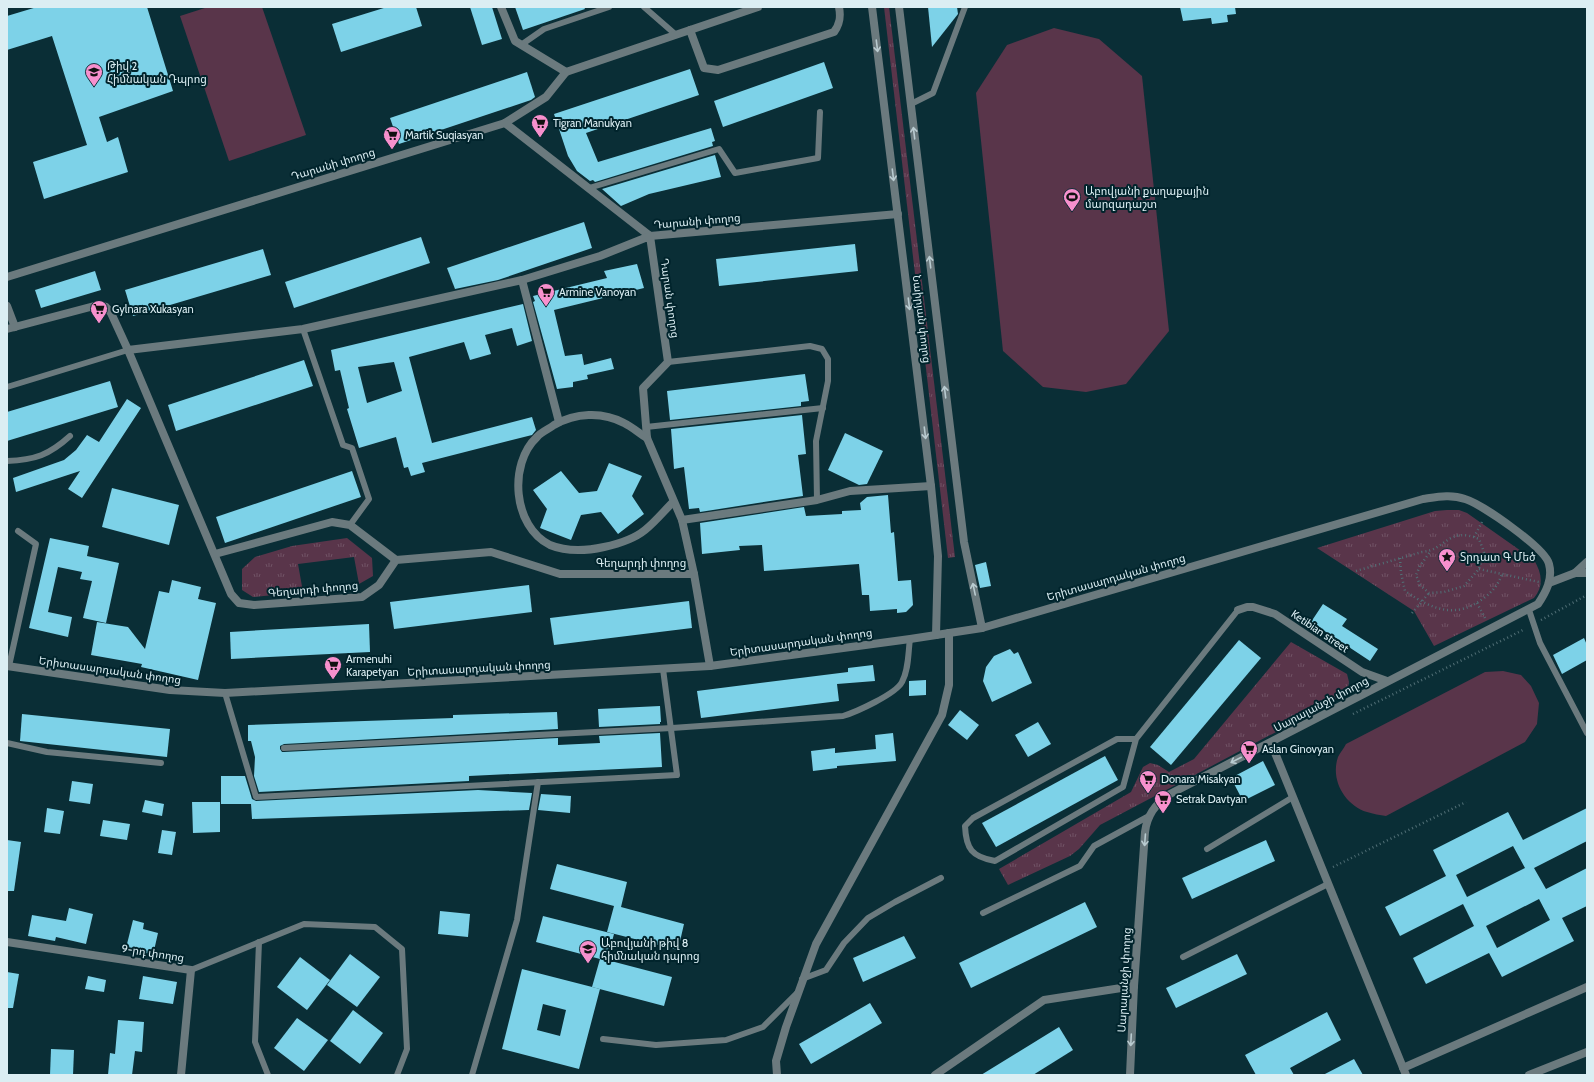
<svg xmlns="http://www.w3.org/2000/svg" width="1594" height="1082" font-family="Cabin,'Noto Sans Armenian',sans-serif">
	<defs>
		<pattern id="grass-tufts" width="24" height="20" patternUnits="userSpaceOnUse"><rect width="24" height="20" fill="#59354a"/><path d="M3 7l-1-3M5 7V3M7 7l1-3M15 17l-1-3M17 17v-4M19 17l1-3" fill="none" stroke="#705365"/></pattern>
	</defs>
	<rect width="100%" height="100%" fill="#0a2e36"/>
	<!-- grass -->
	<g fill="url(#grass-tufts)">
		<path d="M884,7H889L955,557L948,558Z"/>
		<path d="M1447,510H1459L1467,513L1534,560C1542,573 1544,586 1534,598L1434,646L1414,611L1317,548L1435,511Z"/>
		<path d="M347,538L372,558L373,576L359,584L354,557L298,564L303,592L253,597L242,590V569L255,557L292,546Z"/>
		<path d="M1291,642L1347,674L1349,682L1347,692L1329,704L1100,825L1079,849L1070,856L1008,885L999,869L1131,792L1143,767L1150,763L1158,765L1169,772L1194,759Z"/>
	</g>
	<!-- garden -->
	<g fill="#59354a">
		<path d="M208,7H262L306,135L229,161L180,16Z"/>
		<path d="M1054,28L1099,39L1142,76L1169,331L1126,384L1086,392L1043,387L1003,351L976,93L1007,45Z"/>
		<path d="M1503,671L1521,675L1531,686L1539,703L1537,724L1525,742L1386,816C1380,815 1373,814 1367,812C1345,805 1330,780 1338,757C1340,753 1344,748 1346,744L1485,672Z"/>
	</g>
	<!-- building -->
	<g fill="#7dd2e8" fill-rule="evenodd">
		<path d="M37,7H147L173,91L99,117L107,142L118,137L128,172L44,199L33,162L87,145L52,36L7,50V16Z"/>
		<path d="M387,7H416L422,26L341,52L332,24Z"/>
		<path d="M470,7H492L502,39L482,45Z"/>
		<path d="M515,7H584L585,9L523,30Z"/>
		<path d="M928,7H957L958,14L932,47Z"/>
		<path d="M1180,7H1235L1236,14L1227,15L1228,22L1212,24L1211,18L1183,21Z"/>
		<path d="M824,62L833,88L723,127L714,101Z"/>
		<path d="M690,69L699,95L586,133L598,162L711,128L715,141L712,142L713,146L595,182L593,180L590,181L577,171L568,156L554,114Z"/>
		<path d="M527,72L535,97L531,100L399,144L390,118Z"/>
		<path d="M715,155L721,177L649,194L621,206L602,189Z"/>
		<path d="M584,222L592,248L498,280L455,289L447,268Z"/>
		<path d="M421,237L430,263L294,308L285,282Z"/>
		<path d="M855,244L858,271L719,286L716,259Z"/>
		<path d="M263,249L271,275L133,316L125,290Z"/>
		<path d="M637,264L644,288L554,310L565,356L582,354L584,365L611,358L614,369L587,375L588,379L573,382V387L557,389L533,302L535,301L533,296L607,278L604,271Z"/>
		<path d="M95,271L101,290L41,308L35,290Z"/>
		<path d="M523,304L532,341L517,346L512,328L485,335L491,354L470,360L464,342L409,357L432,443L532,417L536,430L532,435L422,463L425,472L411,476L408,467L404,468L396,437L359,448L347,409L349,408L340,370L335,371L331,350ZM394,362L402,391L367,403L358,367Z"/>
		<path d="M304,360L313,386L176,431L168,405Z"/>
		<path d="M805,374L809,401L801,402V406L670,420L667,391Z"/>
		<path d="M110,381L118,407L7,441V412Z"/>
		<path d="M127,399L141,408L82,498L68,489L80,471L16,492L13,478L64,460L76,450L87,435L99,442Z"/>
		<path d="M802,415L806,454L798,455L803,496L700,512L699,508L689,509L684,467L674,469L671,429Z"/>
		<path d="M845,433L883,451L867,484L859,485L828,470Z"/>
		<path d="M609,463L642,476L632,496L644,514L618,534L601,512L581,515L571,540L540,528L547,509L533,490L561,471L579,493L597,491Z"/>
		<path d="M352,471L361,497L225,543L216,517Z"/>
		<path d="M112,488L179,505L169,545L102,527Z"/>
		<path d="M888,495L891,533L894,532L898,581L911,580L913,605L906,612L897,613V609L870,611L869,595H862L859,564L764,571L762,545L739,546L740,550L702,554L700,523L804,507L806,516L842,514V511L861,510L860,503L867,497Z"/>
		<path d="M50,538L89,546L87,556L119,563L106,623L83,618L92,581L80,579L82,572L58,567L48,612L72,617L68,637L29,628Z"/>
		<path d="M986,562L991,586L980,588L975,565Z"/>
		<path d="M172,580L201,587L198,599L216,603L198,680L141,667L142,664L91,655L97,622L128,627L145,649L159,591L169,593Z"/>
		<path d="M529,585L532,612L394,629L390,602Z"/>
		<path d="M689,601L692,628L554,645L550,618Z"/>
		<path d="M1323,604L1347,619L1342,626L1378,649L1370,661L1311,622Z"/>
		<path d="M369,624L370,652L231,659L230,632Z"/>
		<path d="M1584,638L1587,645V660L1562,674L1553,655Z"/>
		<path d="M1239,640L1261,658L1171,765L1150,747Z"/>
		<path d="M1010,649L1014,654L1018,652L1032,683L992,702L983,681L986,667L994,656Z"/>
		<path d="M873,665L875,681L837,684L839,701L701,718L697,691L848,672V668Z"/>
		<path d="M926,680V695L909,696V681Z"/>
		<path d="M660,706L661,722H660V724L599,727L598,709Z"/>
		<path d="M960,710L979,725L967,740L948,725Z"/>
		<path d="M557,712L558,729L284,744L280,746V749L282,752H284L558,738V745L600,743L599,736L660,733L662,767L469,776V781L259,792L254,776L255,757L251,741H248V725L453,718V715Z"/>
		<path d="M22,714L170,729L167,757L20,741Z"/>
		<path d="M1038,722L1051,744L1028,757L1015,735Z"/>
		<path d="M893,733L896,761L837,766V768L813,771L811,751L835,748V753L876,749L875,735Z"/>
		<path d="M1105,756L1118,780L996,847L982,823Z"/>
		<path d="M1263,761L1275,785L1243,801L1231,778Z"/>
		<path d="M221,776H245L252,799L256,801L478,790L532,793L529,810L252,819L251,804H221Z"/>
		<path d="M72,781L93,784L90,804L69,801Z"/>
		<path d="M541,794L571,796L570,813L538,810Z"/>
		<path d="M145,800L164,804L162,816L142,812Z"/>
		<path d="M192,802H220V832L193,833Z"/>
		<path d="M47,808L64,811L60,834L44,832Z"/>
		<path d="M1587,808V841L1534,868L1546,889L1587,868V906L1562,918L1574,941L1502,977L1489,953L1426,984L1413,958L1474,926L1463,904L1400,936L1385,907L1446,876L1433,850L1508,812L1523,840ZM1513,846L1525,868L1467,897L1456,875ZM1539,899L1550,920L1497,948L1486,926Z"/>
		<path d="M103,820L130,824L127,840L100,836Z"/>
		<path d="M162,830L176,832L172,855L158,853Z"/>
		<path d="M7,840L21,842L14,891H7Z"/>
		<path d="M1266,840L1275,861L1192,899L1182,878Z"/>
		<path d="M557,864L627,882L621,907L684,924L678,950L607,932L614,906L550,889Z"/>
		<path d="M1085,902L1097,927L971,988L959,963Z"/>
		<path d="M69,908L93,914L86,944L56,937L55,941L28,936L32,915L66,921Z"/>
		<path d="M440,911L470,914L468,937L438,934Z"/>
		<path d="M543,916L614,934L607,960L672,977L664,1006L592,987L600,959L536,942Z"/>
		<path d="M133,920L144,923L143,929L158,933L153,955L126,948Z"/>
		<path d="M904,936L916,958L863,982L853,958Z"/>
		<path d="M350,954L380,977L357,1007L327,985Z"/>
		<path d="M1237,954L1247,974L1176,1008L1166,988Z"/>
		<path d="M300,957L330,980L307,1010L277,987Z"/>
		<path d="M522,969L600,989L579,1069L502,1049ZM543,1004L566,1010L560,1036L537,1030Z"/>
		<path d="M7,972L19,974L13,1008H7Z"/>
		<path d="M88,976L106,980L104,992L85,989Z"/>
		<path d="M143,976L177,982L173,1004L139,999Z"/>
		<path d="M870,1003L882,1023L811,1064L799,1044Z"/>
		<path d="M353,1010L383,1033L360,1064L330,1041Z"/>
		<path d="M1327,1012L1341,1040L1290,1068L1294,1075H1256L1245,1055Z"/>
		<path d="M297,1018L328,1040L304,1071L274,1048Z"/>
		<path d="M118,1020L144,1022L142,1052L135,1051L132,1075H108L110,1053L115,1054Z"/>
		<path d="M1059,1027L1073,1050L1033,1075H981Z"/>
		<path d="M51,1049L74,1050L73,1075H50Z"/>
		<path d="M1354,1059L1363,1075H1323Z"/>
	</g>
	<g fill="none" stroke-linecap="round" stroke-linejoin="round">
		<!-- path -->
		<g stroke="#516f76" stroke-width="2.5" stroke-dasharray="1 3" stroke-linecap="butt">
			<path d="M1474,537L1482,522"/>
			<path d="M1400,558L1401,573L1405,591C1432,609 1455,620 1484,598C1493,591 1498,585 1502,574"/>
			<path d="M1479,569L1539,582"/>
			<path d="M1356,571L1422,552C1446,550 1448,526 1479,539L1484,552L1479,569L1464,586L1444,592L1429,593L1420,585L1416,575L1420,566L1430,552"/>
			<path d="M1477,603L1486,620"/>
			<path d="M1412,613L1429,593"/>
			<path d="M1541,620L1587,595"/>
			<path d="M1353,714L1525,629"/>
			<path d="M1333,867L1466,802"/>
		</g>
		<!-- service -->
		<g stroke="#6b7a7e" stroke-width="6">
			<path d="M644,7L675,34"/>
			<path d="M521,45L544,29L609,7"/>
			<path d="M911,104L933,93L965,7"/>
			<path d="M589,188L719,149L735,173L818,158L820,112"/>
			<path d="M303,329L343,445L352,448L369,499L350,525"/>
			<path d="M668,362L810,346L822,349L828,359V381L816,441L817,500"/>
			<path d="M7,387L128,350"/>
			<path d="M646,427L823,408"/>
			<path d="M7,461C35,460 49,455 70,436"/>
			<path d="M1529,610L1540,643L1587,733"/>
			<path d="M9,666L36,544L18,531"/>
			<path d="M225,693L256,797L677,775L663,669"/>
			<path d="M1136,739H1117L973,818L965,826C966,849 972,857 995,861L1123,787L1136,739L1238,610"/>
			<path d="M7,743L47,752L161,763"/>
			<path d="M284,748L672,728L843,716C856,712 896,694 902,682C909,669 908,653 910,639"/>
			<path d="M1207,849L1293,797"/>
			<path d="M983,913L1080,866L1094,846L1149,816"/>
			<path d="M259,942L255,1042L268,1075"/>
			<path d="M1183,957L1328,884"/>
			<path d="M191,970L304,924L375,927L402,949L407,1049L397,1075"/>
			<path d="M802,979L826,970L844,943L868,918L895,902L941,878"/>
			<path d="M603,1039L656,1045L726,1040L763,1027L798,992"/>
			<path d="M472,1075L517,920L538,782"/>
		</g>
		<!-- minor -->
		<g stroke="#6b7a7e" stroke-width="8">
			<path d="M501,7L515,41L566,72L758,7"/>
			<path d="M690,30L704,68L718,70L834,32C840,24 841,17 839,7"/>
			<path d="M505,123L546,97L566,72"/>
			<path d="M7,277L505,123L650,236L898,214"/>
			<path d="M522,280L559,422"/>
			<path d="M7,306L15,327"/>
			<path d="M7,329L98,305L106,307L111,313L128,350L231,594L239,603L254,605L362,597L379,585L396,560L491,552L560,574H694"/>
			<path d="M128,350L303,329L522,280L600,256L650,236L668,362L643,388L647,438L682,520L694,574L710,666"/>
			<path d="M647,438C639,433 632,427 624,423C602,411 575,413 554,425C549,429 541,432 537,437C508,464 513,527 550,545C567,552 586,551 604,547C618,544 634,539 645,530C655,522 664,511 673,502"/>
			<path d="M682,520L817,500L850,491L931,486"/>
			<path d="M215,554L332,522L350,525L396,560"/>
			<path d="M1238,610L1247,607H1253L1275,614L1362,672L1387,681"/>
			<path d="M1271,743L1406,1075"/>
			<path d="M7,942L191,970L181,1075"/>
			<path d="M1403,1068L1587,987"/>
			<path d="M777,1075L776,1061L786,1027L816,944L942,715L949,685V633"/>
			<path d="M935,1075L1044,1000L1134,986"/>
			<path d="M1529,1075L1587,1052"/>
		</g>
		<!-- tertiary -->
		<g stroke="#6b7a7e" stroke-width="8">
			<path d="M872,7L931,486L938,556L936,635"/>
			<path d="M899,7L964,542L982,628"/>
			<path d="M1575,573L1587,562"/>
			<path d="M1549,583L1575,573H1587"/>
			<path d="M7,666L170,690L225,693L710,666L910,639L982,628L1423,499C1437,497 1451,494 1465,499C1482,504 1545,548 1549,564C1553,579 1546,592 1538,604L1170,794C1156,803 1147,815 1145,832L1134,986L1130,1075"/>
		</g>
	</g>
	<!-- one-way arrows -->
	<defs><path id="oneway-shaft" d="M-6 0H5M1.5-3L5.5 0L1.5 3" fill="none" stroke-width="1.6" stroke-linecap="round" stroke-linejoin="round"/></defs>
	<g stroke="#b9cbd0">
		<use href="#oneway-shaft" transform="translate(877 46) rotate(83)"/>
		<use href="#oneway-shaft" transform="translate(914 133) rotate(-97)"/>
		<use href="#oneway-shaft" transform="translate(893 175) rotate(83)"/>
		<use href="#oneway-shaft" transform="translate(930 262) rotate(-97)"/>
		<use href="#oneway-shaft" transform="translate(909 304) rotate(83)"/>
		<use href="#oneway-shaft" transform="translate(945 392) rotate(-97)"/>
		<use href="#oneway-shaft" transform="translate(925 433) rotate(83)"/>
		<use href="#oneway-shaft" transform="translate(974 589) rotate(-102)"/>
		<use href="#oneway-shaft" transform="translate(1236 760) rotate(153)"/>
		<use href="#oneway-shaft" transform="translate(1145 840) rotate(94)"/>
		<use href="#oneway-shaft" transform="translate(1131 1040) rotate(93)"/>
	</g>
	<!-- icons -->
	<defs>
		<symbol id="school-pin" viewBox="-11 -11 22 30"><path d="M0 17L-7.5 6A9.5 9.5 0 1 1 7.5 6Z" fill="#f790cd" stroke="#01242c"/><path d="M0-5L7-2L0 1L-7-2ZM-4 1L0 2.5L4 1V4Q0 6-4 4Z" fill="#111"/></symbol>
		<symbol id="supermarket-pin" viewBox="-11 -11 22 30"><path d="M0 17L-7.5 6A9.5 9.5 0 1 1 7.5 6Z" fill="#f790cd" stroke="#01242c"/><path d="M-6-5.5h2.5l.6 2H6L4.5 2H-2.5L-4.4-4H-6ZM-1.5 3.2a1.3 1.3 0 1 0 .1 0ZM3 3.2a1.3 1.3 0 1 0 .1 0Z" fill="#111"/></symbol>
		<symbol id="stadium-pin" viewBox="-11 -11 22 30"><path d="M0 17L-7.5 6A9.5 9.5 0 1 1 7.5 6Z" fill="#f790cd" stroke="#01242c"/><path d="M0-5a6.5 5 0 1 0 0 10a6.5 5 0 1 0 0-10ZM-3.5-1.8h7v3.6h-7Z" fill="#111"/></symbol>
		<symbol id="sight-pin" viewBox="-11 -11 22 30"><path d="M0 17L-7.5 6A9.5 9.5 0 1 1 7.5 6Z" fill="#f790cd" stroke="#01242c"/><path d="M0-6L1.8-2.2L6-1.7L2.9 1.2L3.7 5.4L0 3.3L-3.7 5.4L-2.9 1.2L-6-1.7L-1.8-2.2Z" fill="#111"/></symbol>
	</defs>
	<g fill-rule="evenodd">
		<use href="#school-pin" x="84" y="62" width="20" height="27"/>
		<use href="#supermarket-pin" x="530" y="113" width="20" height="27"/>
		<use href="#supermarket-pin" x="382" y="125" width="20" height="27"/>
		<use href="#stadium-pin" x="1062" y="187" width="20" height="27"/>
		<use href="#supermarket-pin" x="536" y="282" width="20" height="27"/>
		<use href="#supermarket-pin" x="89" y="299" width="20" height="27"/>
		<use href="#sight-pin" x="1437" y="547" width="20" height="27"/>
		<use href="#supermarket-pin" x="323" y="655" width="20" height="27"/>
		<use href="#supermarket-pin" x="1239" y="739" width="20" height="27"/>
		<use href="#supermarket-pin" x="1138" y="769" width="20" height="27"/>
		<use href="#supermarket-pin" x="1153" y="789" width="20" height="27"/>
		<use href="#school-pin" x="578" y="939" width="20" height="27"/>
	</g>
	<g text-anchor="middle" stroke-width="4" stroke-linejoin="round" paint-order="stroke">
		<!-- poi labels -->
		<g font-size="11" fill="#dbeef3" stroke="#01242c" text-anchor="start">
			<text x="107" y="70">Թիվ 2<tspan x="107" dy="13">Հիմնական Դպրոց</tspan></text>
			<text x="553" y="127">Tigran Manukyan</text>
			<text x="405" y="139">Martik Suqiasyan</text>
			<text x="1085" y="195">Աբովյանի քաղաքային<tspan x="1085" dy="13">մարզադաշտ</tspan></text>
			<text x="559" y="296">Armine Vanoyan</text>
			<text x="112" y="313">Gylnara Xukasyan</text>
			<text x="1460" y="561">Տրդատ Գ Մեծ</text>
			<text x="346" y="663">Armenuhi<tspan x="346" dy="13">Karapetyan</tspan></text>
			<text x="1262" y="753">Aslan Ginovyan</text>
			<text x="1161" y="783">Donara Misakyan</text>
			<text x="1176" y="803">Setrak Davtyan</text>
			<text x="601" y="947">Աբովյանի թիվ 8<tspan x="601" dy="13">հիմնական դպրոց</tspan></text>
		</g>
		<!-- street labels -->
		<g font-size="11" fill="#dbeef3" stroke="#01242c">
			<text transform="translate(333 164) rotate(-17)" y="4">Դարանի փողոց</text>
			<text transform="translate(697 221) rotate(-5)" y="4">Դարանի փողոց</text>
			<text transform="translate(670 298) rotate(82)" y="4">Դարան փողոց</text>
			<text transform="translate(922 319) rotate(83)" y="4">Նաիրյան փողոց</text>
			<text x="641" y="567">Գեղարդի փողոց</text>
			<text transform="translate(1116 577) rotate(-16)" y="4">Երիտասարդական փողոց</text>
			<text transform="translate(313 589) rotate(-5)" y="4">Գեղարդի փողոց</text>
			<text transform="translate(1320 631) rotate(34)" y="4">Ketibian street</text>
			<text transform="translate(801 642) rotate(-8)" y="4">Երիտասարդական փողոց</text>
			<text transform="translate(479 668) rotate(-3)" y="4">Երիտասարդական փողոց</text>
			<text transform="translate(110 670) rotate(8)" y="4">Երիտասարդական փողոց</text>
			<text transform="translate(1321 704) rotate(-28)" y="4">Սարալանջի փողոց</text>
			<text transform="translate(153 953) rotate(9)" y="4">9-րդ փողոց</text>
			<text transform="translate(1124 980) rotate(-87)" y="4">Սարալանջի փողոց</text>
		</g>
	</g>
	<!-- border -->
	<rect width="1594" height="1082" fill="none" stroke="#dbeef3" stroke-width="16"/>
</svg>
